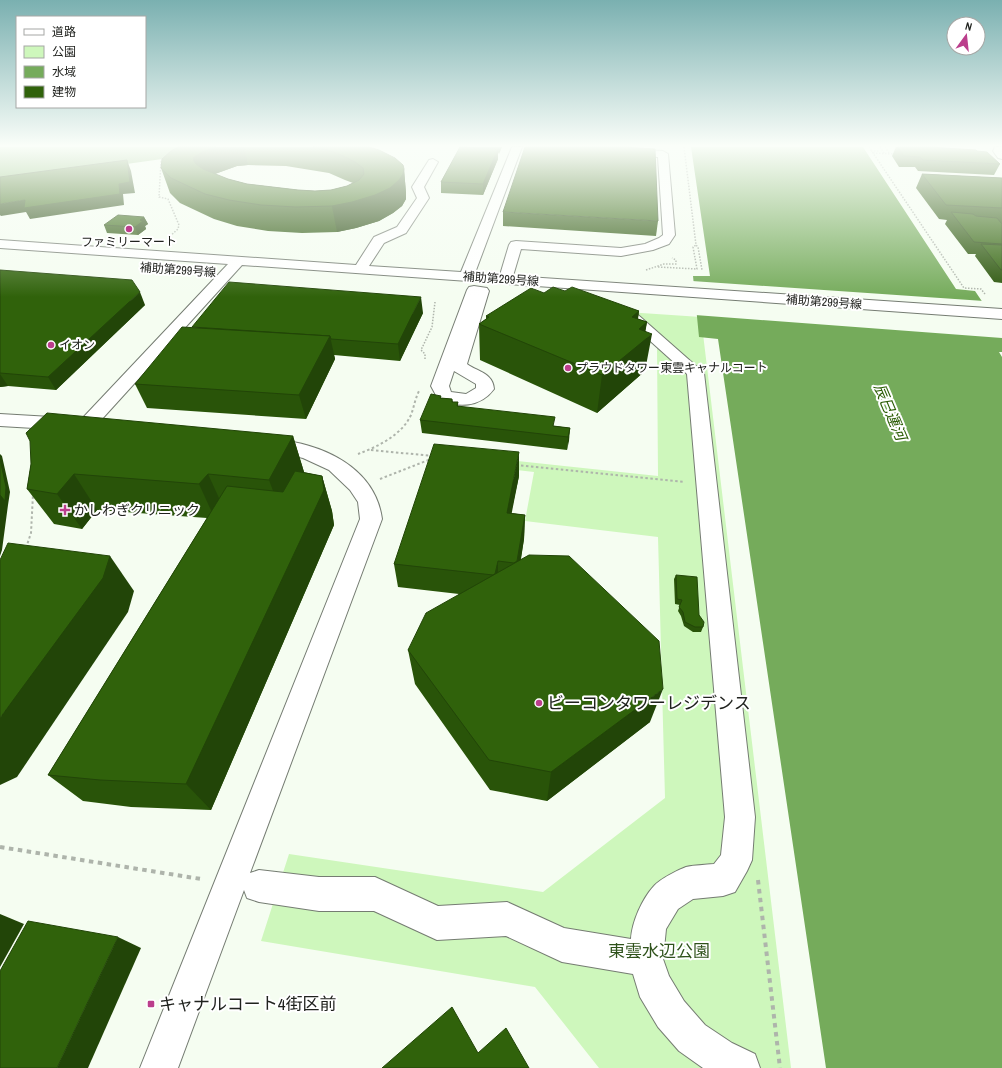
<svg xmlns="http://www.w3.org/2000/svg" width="1002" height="1068" font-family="'Archivo Narrow','Noto Sans JP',sans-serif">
	<rect width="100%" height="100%" fill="#f5fdf1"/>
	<!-- green -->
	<path fill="#cef7bc" d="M537,306L701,317L791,1068H599L535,987L261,941L289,854L543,892L665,798L658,537L525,521L534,472L430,460L433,452L658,476L657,346L631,322Z"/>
	<!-- water -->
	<g fill="#75ab5b">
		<path d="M0,147H248L62,173L0,185Z"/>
		<path d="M691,147H863L956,289L975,291L1002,331V352H999L1002,357V1068H826L718,339L699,337L693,276H710Z"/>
	</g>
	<!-- pier -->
	<path fill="#f5fdf1" d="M692,281L984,301L1002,327V338L695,315Z"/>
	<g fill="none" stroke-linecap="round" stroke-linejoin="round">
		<defs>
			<g id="minor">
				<path d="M512,147H522L475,273L500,275L509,245L511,242L516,241L621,248L645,244L659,238L663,235L658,157L626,155L621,152L626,149L663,151L668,154L675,235L669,244L653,250L621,256L521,249L513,276L1002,309V319L242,265L92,430L85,432L78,430L76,426L68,430L0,426V414L68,418L75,420L77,424L228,264L0,248V240L356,265L374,237L397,227L417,198L412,187L429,160L433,159L438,162L424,187L429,198L406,233L384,243L369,266L461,272Z"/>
				<path d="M995,147H1002V159L998,158L993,151Z"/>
				<path d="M474,286L487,288L489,291L467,364C478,372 493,373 494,389C480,408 457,408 438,399L431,386L467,290L469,287ZM454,371L476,384V388L466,394L451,392L449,386Z"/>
				<path d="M620,311L637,314L704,373L755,817L752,860L747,871L735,892L723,896L693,899L678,909L666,929L663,959L669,976L684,1001L705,1025L732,1043L755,1054L760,1068H703L679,1051L658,1027L640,997L633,974L562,962L506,936L437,940L374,911H319L259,902L247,898L244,890L178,1068H140L360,519L358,502L350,490L329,470L303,458L260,448L257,444L260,440C271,437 282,440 293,442C335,450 376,474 382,519L250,873L259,870L319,877H375L438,906L507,902L564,928L631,939C632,922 642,899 654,886C660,879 678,870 686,867C695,865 705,865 714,864L721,855L725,817L687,374L628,321L615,319L612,316L615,313Z"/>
			</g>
		</defs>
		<!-- minor casing -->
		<use href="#minor" stroke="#757c72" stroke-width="2"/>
		<!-- path-far2 -->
		<g stroke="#aeb4ab" stroke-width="1.5" stroke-dasharray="1.5 1.5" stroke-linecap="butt">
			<path d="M684,147L696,245L698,247L702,270"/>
			<path d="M869,147L964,288L981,289L985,294"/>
			<path d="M880,147L884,153"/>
			<path d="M885,147L889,153"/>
			<path d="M871,151H879"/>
			<path d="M873,153L896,154"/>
			<path d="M164,161H161L159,197L168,199L179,225L178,229L168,238"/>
			<path d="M658,267L697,269L693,247L696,245"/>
			<path d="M646,270L664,264H676V260L672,258"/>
			<path d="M425,359V354L421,350L432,327L435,302"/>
		</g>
		<!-- path-far1 -->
		<g stroke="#aeb4ab" stroke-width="2" stroke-dasharray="2.5 2.5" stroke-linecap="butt">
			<path d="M371,450L433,456"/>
			<path d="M358,454C377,447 402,435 411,415C414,407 415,399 419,391"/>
			<path d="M516,465L684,482"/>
			<path d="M380,479L431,459"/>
			<path d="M26,548L31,533L33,494"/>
		</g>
		<!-- path -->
		<g stroke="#aeb4ab" stroke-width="4" stroke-dasharray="4.5 4.5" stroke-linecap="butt">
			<path d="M0,847L201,879"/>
			<path d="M758,880L780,1068"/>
		</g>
		<!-- minor -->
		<use href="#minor" fill="#fff" fill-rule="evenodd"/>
	</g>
	<!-- wall -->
	<g fill="#295409" fill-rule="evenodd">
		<path d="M178,147H369L404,169L406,193V199L402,206L393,213L379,221L356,228L337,232L302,233L268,231L237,226L214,219L180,203L170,193L161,168ZM248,165L286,166L329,173L345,180L353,183L347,186L331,190L315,191L298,190L247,184L228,179L215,174L237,166Z"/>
		<path d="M460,147H502L498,154V159L483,195L441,193V182Z"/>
		<path d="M896,147H930L977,151L1000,164L994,175L918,171L915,167H899L892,156Z"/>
		<path d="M922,174L1002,178V223H1001L1002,224V283L994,282L975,256L976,254H968L945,224L947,220L939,219L916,188Z"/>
		<path d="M503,212L658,221L656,236L503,226Z"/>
		<path d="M144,217L148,224L145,226L146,229L138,235L107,233L104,225Z"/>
		<path d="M0,270L145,305L56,390L8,386L0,387Z"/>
		<path d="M565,291L639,311L638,319L647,322L645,331V371L597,413L480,360L479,324L486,319V316L544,293Z"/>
		<path d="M423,313L400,361L334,355L335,359L306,419L147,408L135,384L192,328Z"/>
		<path d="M441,396V398L452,399L453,402H458V406L555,426L570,428L567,450L422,433L420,420Z"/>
		<path d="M293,436L304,472H303L322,476L332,511L334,525L211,810L131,807L83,801L48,775L207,518L97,510L82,529L54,524L27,489L31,464Z"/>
		<path d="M519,476L511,513L525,515L524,539L521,559L650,722L547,801L490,790L415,684L408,650L459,594L398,587L394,564Z"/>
		<path d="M676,575L699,615L703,627L701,632H693L684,626L681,616L678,611L680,605L675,604L674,579Z"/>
	</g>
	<!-- shaded-wall -->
	<g fill="#224508">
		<path d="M216,147H244L248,165L237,166L209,176L201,183L193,158L202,152Z"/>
		<path d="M499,147H502L499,154Z"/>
		<path d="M498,149V159L483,195V184Z"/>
		<path d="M127,160L131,171L135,193L123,194L124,205L30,219L26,212L1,216L0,215V204L119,184Z"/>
		<path d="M404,169L406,193V199L402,206L393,213L379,221L356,228L337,232L332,206Z"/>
		<path d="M144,217L148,224L145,226L146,229L138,235L135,227L140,220Z"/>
		<path d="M140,292L145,305L56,390L48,377Z"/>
		<path d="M421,297L423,313L400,361L398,344Z"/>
		<path d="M639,311L633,348L632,317Z"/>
		<path d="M647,322L644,340L652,334L645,371L597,413L602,375L639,329Z"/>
		<path d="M330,336L335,359L306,419L299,395Z"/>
		<path d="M0,374L8,386L0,387Z"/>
		<path d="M570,428L569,441L567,450L568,437Z"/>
		<path d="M293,436L304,472L282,515L269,480Z"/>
		<path d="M519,452V476L507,537V513Z"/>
		<path d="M0,454L2,456L10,492L8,505L2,550L0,556Z"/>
		<path d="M74,474L97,510L82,529L57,494Z"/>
		<path d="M208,474L224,509L215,519L199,484Z"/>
		<path d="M322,476L332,511L334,525L211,810L186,784Z"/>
		<path d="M525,515L524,539L516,587L517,563Z"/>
		<path d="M110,556L134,591L128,612L17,777L0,785V718Z"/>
		<path d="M498,561V585L495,576Z"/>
		<path d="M663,689L650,722L547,801L551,772Z"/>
		<path d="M0,914L24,924L0,967Z"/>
		<path d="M118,937L141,948L88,1068H57Z"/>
	</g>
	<!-- building -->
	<g fill="#30620b" stroke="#224508">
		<path d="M178,147H216L202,152L193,158L195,163L203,169L228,179L247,184L298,190L315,191L331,190L347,186L359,180L364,174L363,168L355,162L341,155L324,149L313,147H369L379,150L395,158L403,165L404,169L403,174L399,180L390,188L375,195L352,202L332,206L296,207L261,205L229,200L205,194L171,178L161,168L162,159L171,151Z"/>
		<path d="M460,147L498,149L483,184L441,182Z"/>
		<path d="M525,147H623L655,149L658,221L503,212Z"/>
		<path d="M897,147H930L976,150L977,151L987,152L1000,164L923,160L920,157L904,156Z"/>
		<path d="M127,160L130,182L119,184L120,194L24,208L25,200L0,204V177Z"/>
		<path d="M922,174L1002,178V208L946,205Z"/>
		<path d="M951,212L973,214L976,216L997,218L1002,224V244L974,242Z"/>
		<path d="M118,215L144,217L140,220L143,221L135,227L104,225Z"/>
		<path d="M981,244L1002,245V270H1001Z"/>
		<path d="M0,270L132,280L140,292L48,377L0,373Z"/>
		<path d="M229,282L421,297L398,344L331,339L330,336L192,327Z"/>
		<path d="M553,287L565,291L572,287L639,311L632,317L647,322L639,329L652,334L602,375L479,324L489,317L486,316L531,288L544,293Z"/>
		<path d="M182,327L330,336L299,395L135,384Z"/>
		<path d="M431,394L441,396L440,398L452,399V402H458L457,406L555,417L553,426L570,428L568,437L420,420Z"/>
		<path d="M47,413L293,436L269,480L208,474L199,484L74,474L57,494L27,489L31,464L30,441L26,433Z"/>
		<path d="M434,444L519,452L507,513L525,515L517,561L514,563L498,561L495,574L493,575L394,564Z"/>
		<path d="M0,459L6,487L5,501L0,495Z"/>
		<path d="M295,471L322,476L324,490L186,784L100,780L48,775L227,486L283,492Z"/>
		<path d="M8,543L110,556L103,578L0,718V560Z"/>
		<path d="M529,555L569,556L659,641L663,689L551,772L489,760L408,650L426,613Z"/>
		<path d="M676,575L697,577L699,615L704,622L703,627H695L685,622L683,612L679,607L682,600L677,599Z"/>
		<path d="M28,921L118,937L57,1068H0V971Z"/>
		<path d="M452,1007L478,1053L506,1028L529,1068H382Z"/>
	</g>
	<!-- sky -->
	<linearGradient id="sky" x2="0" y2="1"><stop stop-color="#7ab0b0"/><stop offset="0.49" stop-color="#fafef9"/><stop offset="1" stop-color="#fafef9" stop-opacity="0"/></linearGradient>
	<rect width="1002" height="297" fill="url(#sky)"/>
	<!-- markers -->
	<g fill="#bb3e8c" stroke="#fff" stroke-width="1.5">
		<circle cx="129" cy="229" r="4"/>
		<circle cx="51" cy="345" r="4"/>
		<circle cx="568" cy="368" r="4"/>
		<path d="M63 504h4v4h4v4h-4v4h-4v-4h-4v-4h4z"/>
		<circle cx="539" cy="703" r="4"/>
		<rect x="147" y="1000" width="8" height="8" rx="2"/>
	</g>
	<g text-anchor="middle" stroke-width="4" stroke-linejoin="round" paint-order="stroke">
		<!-- far-poi labels -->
		<g font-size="12" fill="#20221e" stroke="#fff" text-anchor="start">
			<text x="129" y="246" text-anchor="middle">ファミリーマート</text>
			<text x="59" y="349">イオン</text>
			<text x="576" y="372">プラウドタワー東雲キャナルコート</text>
		</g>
		<!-- far-street labels -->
		<g font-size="12" fill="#20221e" stroke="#fff">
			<text transform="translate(178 270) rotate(4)" y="4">補助第299号線</text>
			<text transform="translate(501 279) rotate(4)" y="4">補助第299号線</text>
			<text transform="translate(824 302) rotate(4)" y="4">補助第299号線</text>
		</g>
		<!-- poi labels -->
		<g font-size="14" fill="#20221e" stroke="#fff" text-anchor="start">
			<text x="74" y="515">かしわぎクリニック</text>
		</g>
		<!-- water labels -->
		<g font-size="15" font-style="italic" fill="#2a5c03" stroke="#fff">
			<text transform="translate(890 412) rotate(67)" y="5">辰巳運河</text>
		</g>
		<!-- near-poi labels -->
		<g font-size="17" fill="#20221e" stroke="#fff" text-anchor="start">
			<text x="547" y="709">ビーコンタワーレジデンス</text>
			<text x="159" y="1010">キャナルコート4街区前</text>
		</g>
		<!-- near-park labels -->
		<g font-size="17" fill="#2f521b" stroke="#fff">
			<text x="659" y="957">東雲水辺公園</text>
		</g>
	</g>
	<!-- legend -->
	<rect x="16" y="16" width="130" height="92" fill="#ffffff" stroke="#a6a7a5"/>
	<rect x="24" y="29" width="20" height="6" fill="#ffffff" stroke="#a6a7a5"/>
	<text x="52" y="36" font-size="12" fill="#20221e">道路</text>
	<rect x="24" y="46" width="20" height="12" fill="#cef7bc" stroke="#a6a7a5"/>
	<text x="52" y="56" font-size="12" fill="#20221e">公園</text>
	<rect x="24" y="66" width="20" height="12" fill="#75ab5b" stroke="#a6a7a5"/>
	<text x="52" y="76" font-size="12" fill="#20221e">水域</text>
	<rect x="24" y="86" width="20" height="12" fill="#30620b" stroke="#a6a7a5"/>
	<text x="52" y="96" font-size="12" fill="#20221e">建物</text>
	<!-- north arrow -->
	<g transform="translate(966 36) rotate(15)"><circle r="19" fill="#ffffff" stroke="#a6a7a5"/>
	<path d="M0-3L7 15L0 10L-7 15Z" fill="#bb3e8c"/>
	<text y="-6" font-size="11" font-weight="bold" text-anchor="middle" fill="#20221e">N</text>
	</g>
</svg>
